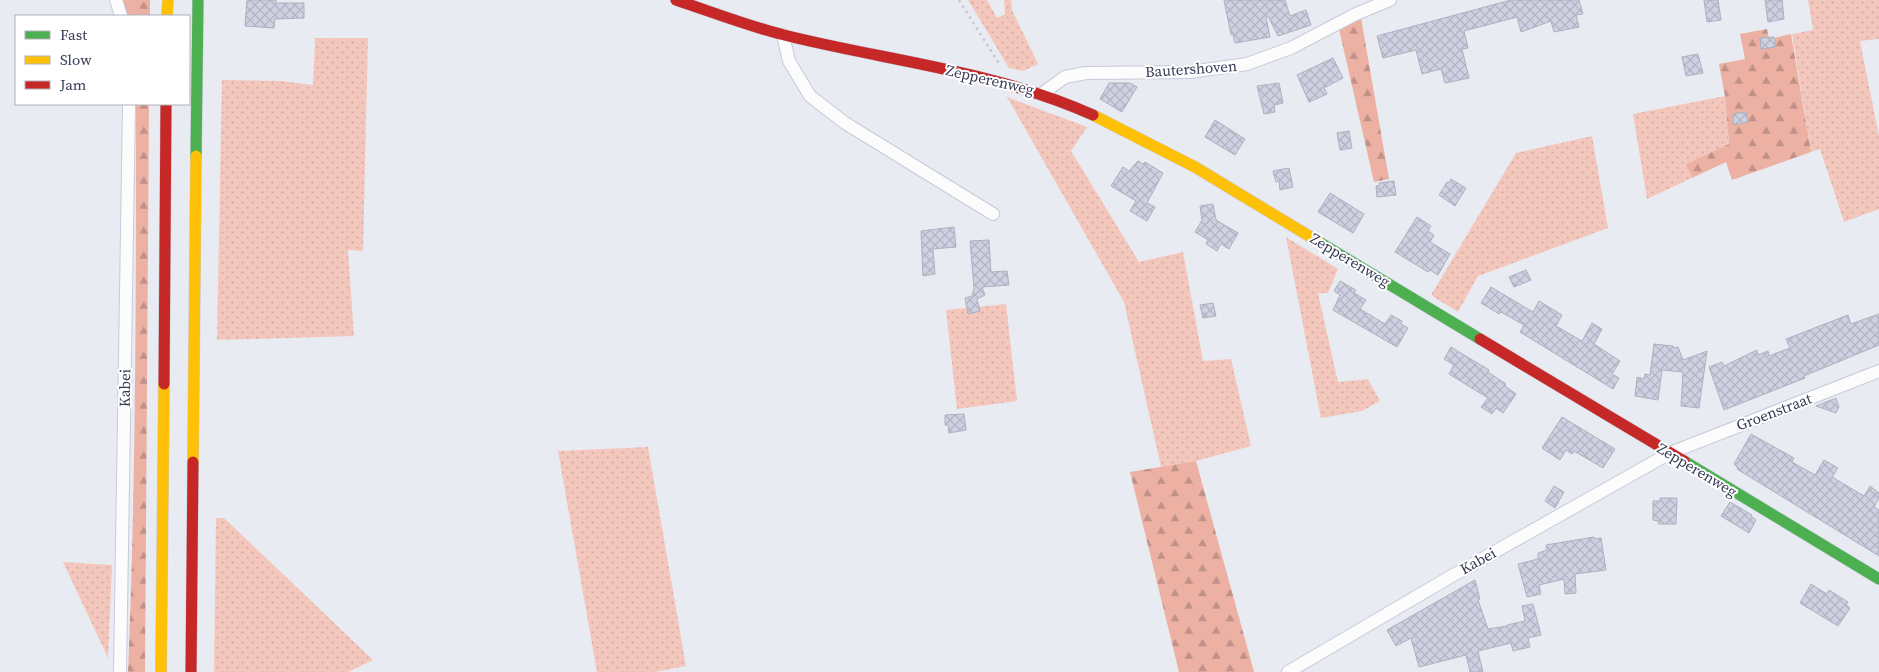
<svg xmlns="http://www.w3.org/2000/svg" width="1879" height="672" font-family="'Source Serif 4',serif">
	<defs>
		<pattern id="grass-dots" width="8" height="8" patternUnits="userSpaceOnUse" patternTransform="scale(1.25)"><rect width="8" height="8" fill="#f4c7bd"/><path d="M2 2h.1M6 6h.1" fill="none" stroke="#d2aca5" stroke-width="1.8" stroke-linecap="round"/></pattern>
		<pattern id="forest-firs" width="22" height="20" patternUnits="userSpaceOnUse" patternTransform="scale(1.25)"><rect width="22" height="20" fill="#ecb1a3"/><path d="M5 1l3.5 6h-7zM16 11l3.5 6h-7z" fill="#c09188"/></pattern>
		<pattern id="building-cross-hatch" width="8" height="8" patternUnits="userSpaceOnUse" patternTransform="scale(1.25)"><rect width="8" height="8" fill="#ced1e1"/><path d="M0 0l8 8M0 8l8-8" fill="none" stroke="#b2b4c3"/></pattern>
	</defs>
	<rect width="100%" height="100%" fill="#e9ebf2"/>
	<!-- grass -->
	<g fill="url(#grass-dots)">
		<path d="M968,0H987L997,18L1005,14L1004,0H1011L1012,10L1038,64L1023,71L1009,68Z"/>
		<path d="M1808,0H1879V39L1860,41L1879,136V209L1844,222L1820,149L1811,152L1792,34L1813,30Z"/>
		<path d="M315,38H368L363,251L348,250L354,336L217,340L222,80L281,81L313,85Z"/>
		<path d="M1725,96L1729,144L1686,164L1692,178L1647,199L1633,114Z"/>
		<path d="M1007,97L1087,127L1071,151L1139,262L1183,252L1203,361L1231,359L1251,446L1196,461L1161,467L1124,302Z"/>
		<path d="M1592,136L1608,228L1478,276L1458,312L1431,295L1516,153Z"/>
		<path d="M1286,237L1338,269L1328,293H1318L1338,382L1368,379L1380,401L1362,411L1321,418Z"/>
		<path d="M1006,304L1017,401L957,409L946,310Z"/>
		<path d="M648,447L686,666L655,672H597L558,451Z"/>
		<path d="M216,518H224L373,660L348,672H214Z"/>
		<path d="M63,562L112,565L108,658Z"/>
	</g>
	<!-- forest -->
	<g fill="url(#forest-firs)">
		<path d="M122,0H150V16H127Z"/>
		<path d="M1361,18L1389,179L1374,182L1339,29Z"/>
		<path d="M1767,29L1769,39L1791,34L1811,152L1732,180L1726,162L1692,178L1686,164L1729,144L1725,96L1719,64L1745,59L1740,34Z"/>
		<path d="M136,104H149L145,672H128C136,483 136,293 136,104Z"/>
		<path d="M1196,461L1254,672H1179L1130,472Z"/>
	</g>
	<!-- building -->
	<g fill="url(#building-cross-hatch)" stroke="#aeb0bf">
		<path d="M247,0H276V3H304V18L275,19L274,28L245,26Z"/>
		<path d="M1224,0H1285L1290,16L1306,10L1311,25L1278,36L1268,16L1266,17L1270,37L1235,43L1233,34L1231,35Z"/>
		<path d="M1511,0H1579L1583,14L1576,15L1579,27L1554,32L1551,21L1521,32L1517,17L1464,31L1468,48L1462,49L1469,78L1445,83L1441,69L1422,74L1416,50L1383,58L1377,36Z"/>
		<path d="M1704,0H1718L1721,20L1707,22Z"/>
		<path d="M1765,0H1782L1784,19L1768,22Z"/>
		<path d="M1774,37L1775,47L1761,49L1760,38Z"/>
		<path d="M1698,54L1703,73L1686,76L1682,57Z"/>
		<path d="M1333,58L1343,78L1324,88L1327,94L1309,102L1297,75Z"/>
		<path d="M1109,83H1130L1137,87L1122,112L1100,99Z"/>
		<path d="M1279,83L1283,103L1274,105L1275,112L1264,114L1257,86Z"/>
		<path d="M1746,112L1748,122L1733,125V114Z"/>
		<path d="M1215,120L1245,139L1235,155L1205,137Z"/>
		<path d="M1349,131L1352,148L1340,150L1337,133Z"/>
		<path d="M1138,161L1143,164L1145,162L1163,173L1147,203L1155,207L1147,221L1130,211L1136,201L1111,186L1123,167L1129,171Z"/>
		<path d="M1289,168L1293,187L1280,190L1279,181L1276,182L1273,171Z"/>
		<path d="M1451,179L1466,188L1455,206L1439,195L1447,182L1449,183Z"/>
		<path d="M1394,181L1396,195L1377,197L1376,186L1380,185L1379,183Z"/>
		<path d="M1330,193L1364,214L1353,233L1318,212Z"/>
		<path d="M1213,204L1216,220L1238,233L1229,249L1221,244L1217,251L1206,244L1208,240L1195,232L1202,220L1200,206Z"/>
		<path d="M1417,217L1431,226L1428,231L1434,235L1430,242L1450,254L1438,275L1430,270L1428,272L1395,252Z"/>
		<path d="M954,227L956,247L933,249L935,274L923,276L921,231Z"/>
		<path d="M989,240L991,272L1007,271L1009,285L982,287L985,295L977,299L980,311L968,314L965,298L972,296L974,288L970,241Z"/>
		<path d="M1526,270L1531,280L1514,287L1509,277Z"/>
		<path d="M1340,281L1356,290L1354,293L1366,300L1360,309L1385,324L1391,315L1402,321L1401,324L1408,328L1397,347L1333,310L1340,295L1334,291Z"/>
		<path d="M1491,287L1533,312L1539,301L1562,315L1556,326L1582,341L1592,323L1602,329L1594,344L1620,361L1612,374L1619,378L1613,389L1520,332L1524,325L1501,312L1499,314L1481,303Z"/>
		<path d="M1213,303L1216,316L1203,318L1200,305Z"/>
		<path d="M1879,314V345L1804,376L1805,378L1724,410L1709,367L1722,362L1724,366L1757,350L1758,355L1768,351L1769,356L1790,348L1786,339L1848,315L1851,324Z"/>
		<path d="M1654,344L1673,346L1674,348L1678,347L1683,360L1707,351L1699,408L1681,406L1683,372L1662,370L1658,400L1635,396L1637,377L1644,379L1645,374L1650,375Z"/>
		<path d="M1451,347L1489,370L1488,372L1506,384L1505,386L1516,394L1503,413L1496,408L1492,414L1481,407L1488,398L1449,374L1454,365L1444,359Z"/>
		<path d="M1836,398L1839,407L1836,413L1816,406Z"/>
		<path d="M964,414L966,430L949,433L948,425H945V415Z"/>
		<path d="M1562,417L1615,449L1603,468L1574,451L1572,454L1566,450L1560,460L1542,448Z"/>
		<path d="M1751,434L1794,458L1792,462L1815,475L1824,460L1838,468L1832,477L1864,496L1870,486L1879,493V498L1874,507L1879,510V556L1737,469L1738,468L1734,464Z"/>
		<path d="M1554,486L1564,492L1555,508L1545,501Z"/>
		<path d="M1660,498H1677L1676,524H1659L1658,521L1653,520V501H1660Z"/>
		<path d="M1730,502L1752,515L1751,516L1756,520L1749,533L1721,516Z"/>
		<path d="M1594,537V539L1601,538L1606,570L1575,574L1576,593L1565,594L1564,579L1539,585L1541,594L1527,597L1518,564L1538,559V553L1547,550L1546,545Z"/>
		<path d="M1475,580L1480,599L1478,600L1488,629L1507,626V625L1525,621L1522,606L1533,604L1541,635L1528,638L1530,647L1513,651L1511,643L1478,651L1483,672H1470L1466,655L1419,667L1411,638L1396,646L1387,630Z"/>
		<path d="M1811,584L1827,594L1829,590L1848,602L1846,605L1850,608L1838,626L1800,603Z"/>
	</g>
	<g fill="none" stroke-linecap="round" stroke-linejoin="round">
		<defs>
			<g id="street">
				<path d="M116,0L121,16"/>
				<path d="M783,35L789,61L810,96L845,123L993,214"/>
				<path d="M1043,93L1065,77L1086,73L1190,72L1247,64L1291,48L1356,14L1390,0"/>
				<path d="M120,672L129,104"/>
				<path d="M1288,672L1450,577L1670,453L1879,371"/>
			</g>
			<g id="fast">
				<path d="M196,156L198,0"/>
				<path d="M1319,242L1480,339"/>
				<path d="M1684,461L1879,579"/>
			</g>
			<g id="slow">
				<path d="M167,16L168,0"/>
				<path d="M1093,115L1195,167L1319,242"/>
				<path d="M193,462L196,156"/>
				<path d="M161,672L164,384"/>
			</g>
			<g id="jam">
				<path d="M676,0C712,12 748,26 784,35C888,61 996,71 1093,115"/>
				<path d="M1480,339L1684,461"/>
				<path d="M164,384L166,104"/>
				<path d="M191,672L193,462"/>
			</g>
		</defs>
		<!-- street casing -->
		<use href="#street" stroke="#c7cada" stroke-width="14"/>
		<!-- fast casing -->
		<use href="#fast" stroke="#c7cada" stroke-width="12"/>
		<!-- slow casing -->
		<use href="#slow" stroke="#c7cada" stroke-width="12"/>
		<!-- jam casing -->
		<use href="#jam" stroke="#c7cada" stroke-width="12"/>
		<!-- path -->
		<path stroke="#c7c9cf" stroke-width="2.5" stroke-dasharray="2.5 4" stroke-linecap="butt" d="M959,0L1000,65"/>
		<!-- street -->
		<use href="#street" stroke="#fcfcfd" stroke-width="12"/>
		<!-- fast -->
		<use href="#fast" stroke="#4caf50" stroke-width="11"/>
		<!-- slow -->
		<use href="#slow" stroke="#ffc107" stroke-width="11"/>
		<!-- jam -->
		<use href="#jam" stroke="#c62828" stroke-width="11"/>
	</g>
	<g text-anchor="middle" stroke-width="4" stroke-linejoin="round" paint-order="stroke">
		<!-- street labels -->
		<g font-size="15" fill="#363a55" stroke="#fff">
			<text transform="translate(1191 69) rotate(-4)" y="5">Bautershoven</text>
			<text transform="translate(990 80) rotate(13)" y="5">Zepperenweg</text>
			<text transform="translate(1350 260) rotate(31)" y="5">Zepperenweg</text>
			<text transform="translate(125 388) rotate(-89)" y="5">Kabei</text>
			<text transform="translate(1774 412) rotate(-21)" y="5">Groenstraat</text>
			<text transform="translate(1697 470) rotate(31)" y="5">Zepperenweg</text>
			<text transform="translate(1478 561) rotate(-29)" y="5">Kabei</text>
		</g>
	</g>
	<!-- legend -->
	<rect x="15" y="15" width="175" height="90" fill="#ffffff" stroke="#afb0bb"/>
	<rect x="25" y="31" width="25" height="8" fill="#4caf50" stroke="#afb0bb"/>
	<text x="60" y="40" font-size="15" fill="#363a55">Fast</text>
	<rect x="25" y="56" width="25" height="8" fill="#ffc107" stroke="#afb0bb"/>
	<text x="60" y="65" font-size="15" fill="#363a55">Slow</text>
	<rect x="25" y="81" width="25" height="8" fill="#c62828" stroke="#afb0bb"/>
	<text x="60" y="90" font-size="15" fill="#363a55">Jam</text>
</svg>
